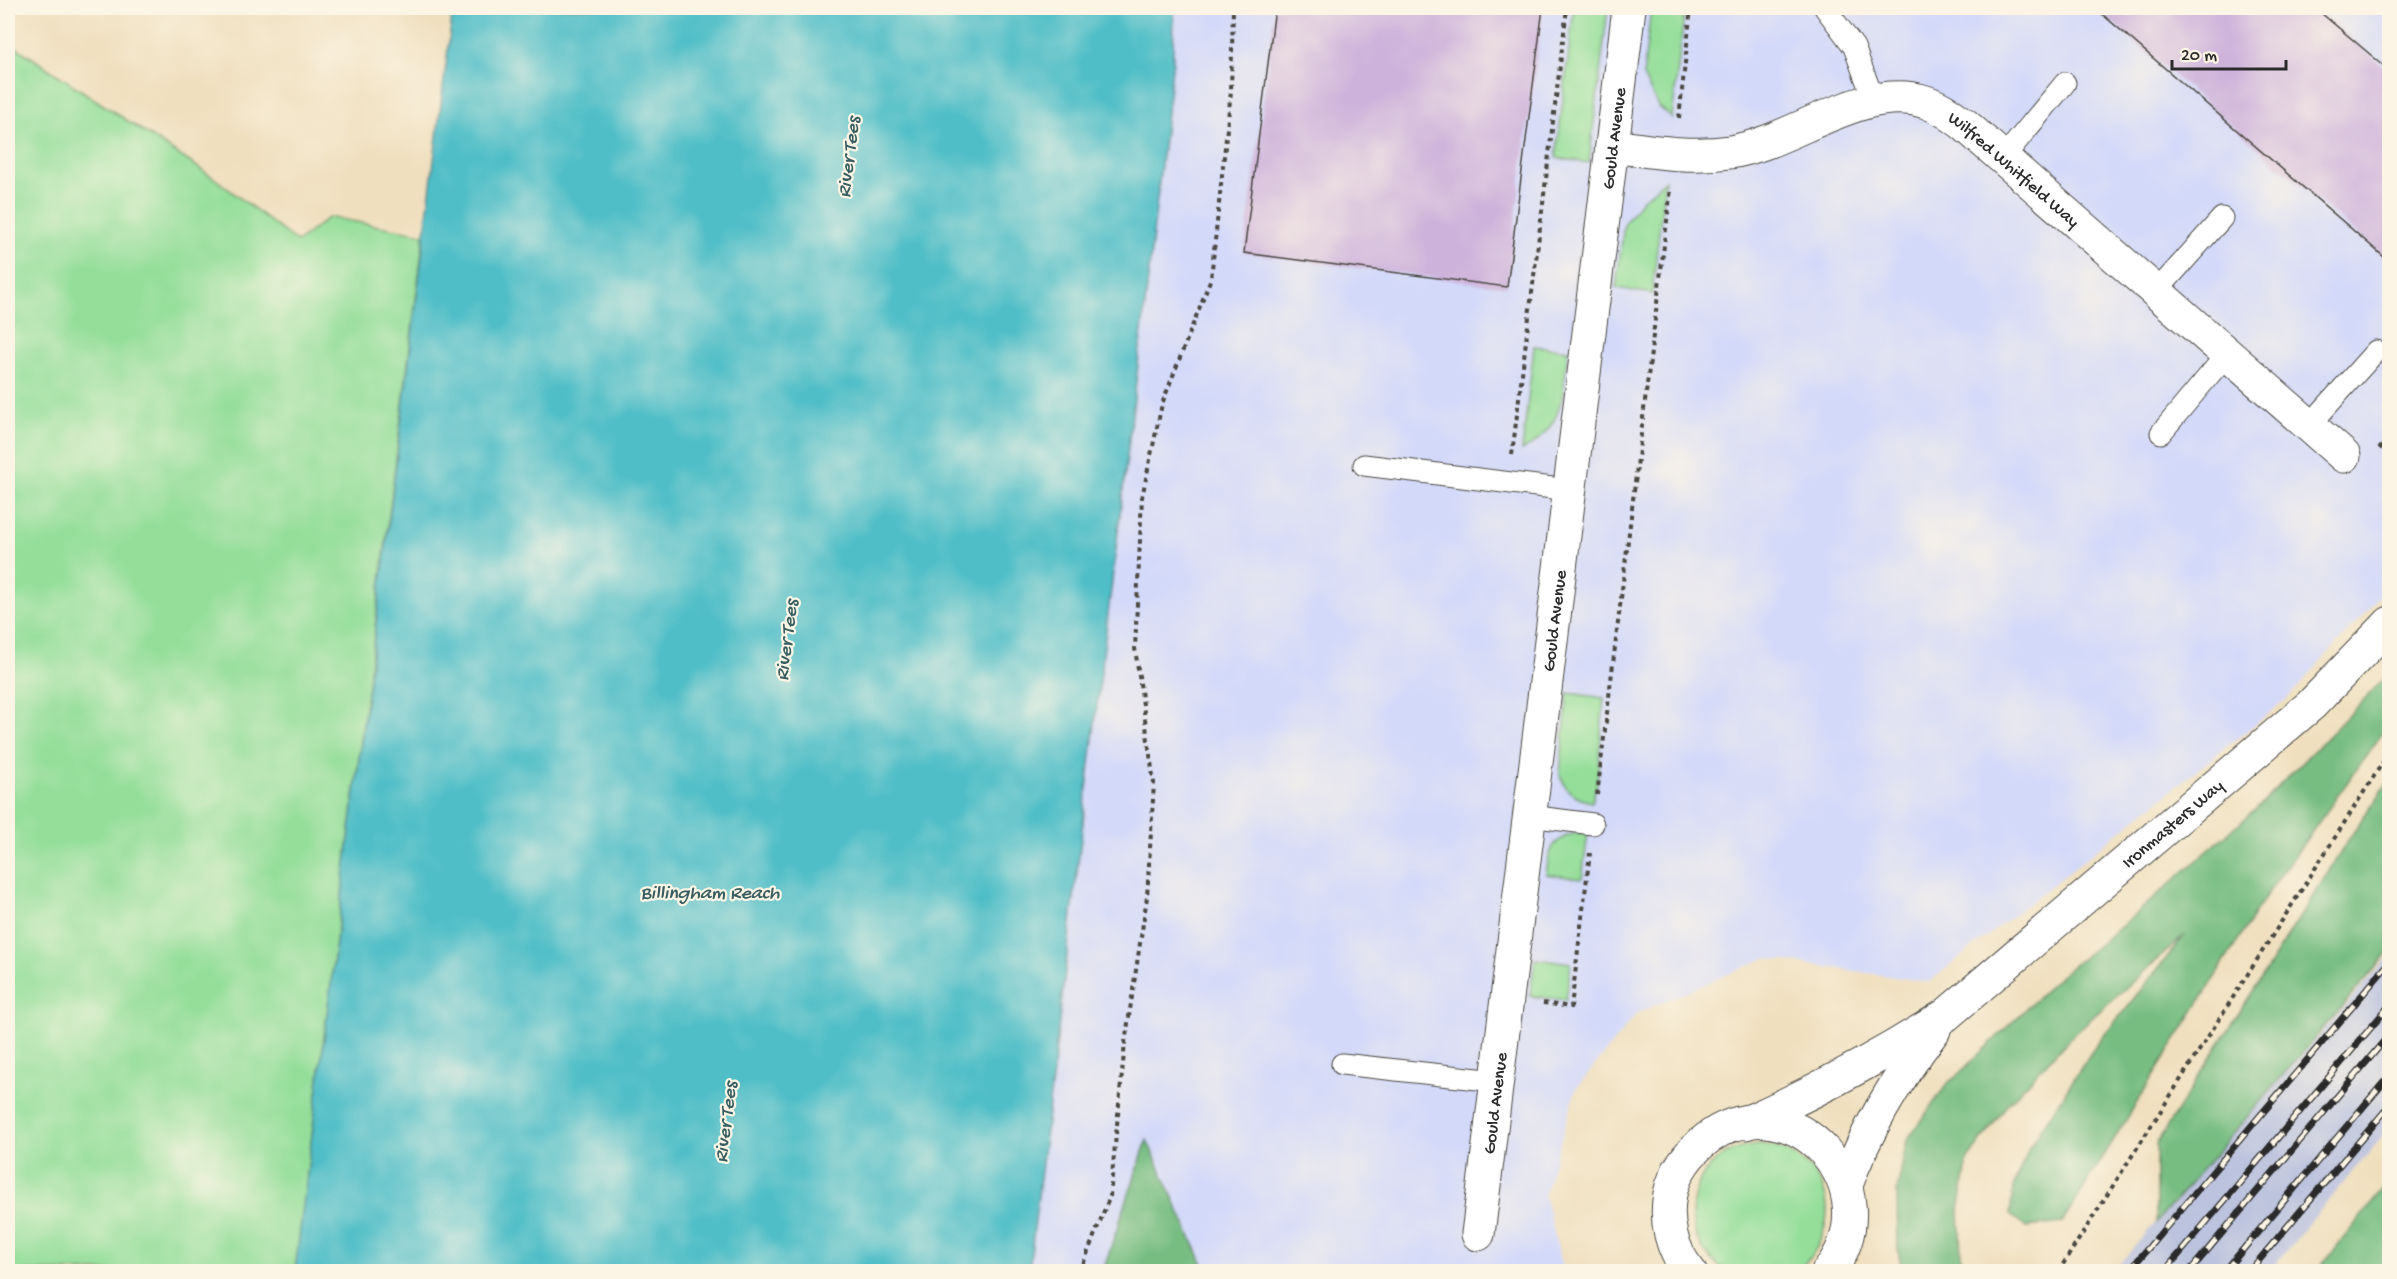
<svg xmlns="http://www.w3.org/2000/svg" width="2397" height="1279" font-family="'Gochi Hand',sans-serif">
	<rect width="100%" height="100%" fill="#fcf5e5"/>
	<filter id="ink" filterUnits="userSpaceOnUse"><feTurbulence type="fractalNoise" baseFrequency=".0167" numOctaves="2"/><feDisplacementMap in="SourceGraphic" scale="12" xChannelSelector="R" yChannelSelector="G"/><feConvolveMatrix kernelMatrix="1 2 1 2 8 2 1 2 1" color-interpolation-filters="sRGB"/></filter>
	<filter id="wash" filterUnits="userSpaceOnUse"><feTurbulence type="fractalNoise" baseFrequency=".008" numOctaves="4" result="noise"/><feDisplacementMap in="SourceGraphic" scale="24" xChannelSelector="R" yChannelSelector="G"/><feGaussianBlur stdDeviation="1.35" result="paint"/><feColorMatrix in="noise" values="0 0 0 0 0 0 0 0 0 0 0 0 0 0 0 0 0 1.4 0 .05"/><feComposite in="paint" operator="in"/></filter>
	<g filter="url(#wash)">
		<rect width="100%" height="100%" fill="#efdfbe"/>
		<!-- built -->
		<path fill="#d3d9f9" d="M1174,8H2389V586L2287,699L1929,982L1766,958L1637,1013L1576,1089L1544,1195L1564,1271L1029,1272L1141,340L1173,60Z"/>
		<!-- industrial -->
		<path fill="#bcc3de" d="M2389,956V1129L2269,1271H2113Z"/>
		<!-- green -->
		<g fill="#94de9a" stroke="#608462" stroke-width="1.5">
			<path d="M1574,8H1608L1589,163L1556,158Z"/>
			<path d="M1651,8H1685L1672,118L1658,106L1643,76Z"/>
			<path d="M8,42L214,178L297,242L329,217L424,234L295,1271H8Z"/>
			<path d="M1665,180L1652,294L1616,288L1624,224L1642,200Z"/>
			<path d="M1534,346L1568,350C1562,396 1566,425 1522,451Z"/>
			<path d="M1568,693L1604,698L1597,783L1592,802C1574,799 1564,790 1560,772Z"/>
			<path d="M1576,833H1588L1582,879L1546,874C1549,851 1551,839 1576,833Z"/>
			<path d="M1535,959L1571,963L1566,1000L1530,996Z"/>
			<path d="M1762,1144C1813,1153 1843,1195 1818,1245C1814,1254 1803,1267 1793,1271C1785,1274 1762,1272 1752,1272C1729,1272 1720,1272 1705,1252C1682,1220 1691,1173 1727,1153C1738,1147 1750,1146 1762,1144Z"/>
		</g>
		<!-- forest -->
		<g fill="#77bd82" stroke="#517456" stroke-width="1.5">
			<path d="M2389,674V724L2263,900L2062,1223L2027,1227L2010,1215L2013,1187L2030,1146L2094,1048L2185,935L2075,1033L2007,1105L1968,1159L1959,1210L1961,1257L1966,1271H1902L1898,1250L1897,1191L1907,1140L1945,1087L2061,975L2123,925L2257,808Z"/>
			<path d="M2389,781V952L2156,1223V1144L2351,836Z"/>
			<path d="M1147,1140L1206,1271H1103Z"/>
			<path d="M2389,1182V1271H2317Z"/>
		</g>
		<!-- water -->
		<path fill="#50bec7" stroke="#3e7479" stroke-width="1.5" d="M453,8H1174L1173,60L1141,340L1029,1271H295Z"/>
		<g id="blocks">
			<!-- building -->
			<g fill="#cdb2db">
				<path d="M1275,8H1543L1507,287L1244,253Z"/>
				<path d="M2095,8H2315L2390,71V262Z"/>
			</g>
		</g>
	</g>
	<g filter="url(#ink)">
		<use href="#blocks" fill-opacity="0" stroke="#484641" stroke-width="1.5"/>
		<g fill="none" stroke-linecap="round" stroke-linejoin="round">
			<defs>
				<g id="lane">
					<path d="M1825,8L1854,47L1874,101"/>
					<path d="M2003,158L2065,83"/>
					<path d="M2156,292L2222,218"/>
					<path d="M2309,426L2376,351"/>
					<path d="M2161,433L2227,354"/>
					<path d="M1364,465L1569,490"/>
					<path d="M1529,816L1593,824"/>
					<path d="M1342,1064L1496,1081"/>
				</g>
				<g id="street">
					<path id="s1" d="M1612,146C1651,151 1690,158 1730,152C1792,143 1863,81 1926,102C1941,107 1953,116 1965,125L2344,456"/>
					<path id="s2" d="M1478,1234L1629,8"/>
				</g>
				<g id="secondary">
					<path id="s3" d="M1746,1123C1817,1091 1881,1057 1946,1015L2311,705L2390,623"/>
					<path d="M1846,1185C1866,1130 1898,1077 1934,1030"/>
					<path d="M1690,1272C1671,1250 1665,1221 1670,1194C1675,1171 1689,1152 1708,1138C1792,1077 1895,1190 1828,1272"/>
				</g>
			</defs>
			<!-- lane casing -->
			<use href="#lane" stroke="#484641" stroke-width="23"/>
			<!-- street casing -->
			<use href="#street" stroke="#484641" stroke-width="35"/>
			<!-- secondary casing -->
			<use href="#secondary" stroke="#484641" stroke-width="35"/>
			<!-- path -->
			<g stroke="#484641" stroke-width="4" stroke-dasharray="4.5 4.5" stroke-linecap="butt">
				<path d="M1679,118L1691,8"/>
				<path d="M2379,446L2390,456"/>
				<path d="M1512,455L1567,8"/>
				<path d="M1597,795L1671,188"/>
				<path d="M1543,1003L1571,1007L1590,853"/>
				<path d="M1080,1272L1110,1196L1125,1043L1147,897L1154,783L1135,648L1142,497L1162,404L1211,278L1231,91L1233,8"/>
				<path d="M2058,1272L2390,751"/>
			</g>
			<!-- lane -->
			<use href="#lane" stroke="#fff" stroke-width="21"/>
			<!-- street -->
			<use href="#street" stroke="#fff" stroke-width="33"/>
			<!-- secondary -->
			<use href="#secondary" stroke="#fff" stroke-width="33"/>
			<defs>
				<g id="rail">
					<path d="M2128,1272L2390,962"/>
					<path d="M2164,1272L2390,1005"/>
					<path d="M2189,1272L2390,1034"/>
					<path d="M2224,1272L2390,1075"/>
					<path d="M2249,1272L2390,1105"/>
				</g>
			</defs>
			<!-- rail casing -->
			<use href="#rail" stroke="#2b2b2b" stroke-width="7"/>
			<!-- rail -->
			<use href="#rail" stroke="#fcf5e5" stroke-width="4.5" stroke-dasharray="14" stroke-linecap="butt"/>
		</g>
	</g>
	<g text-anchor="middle" stroke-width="4.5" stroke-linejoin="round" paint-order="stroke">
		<!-- street labels -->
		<g font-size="18" fill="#2b2b2b" stroke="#fcf5e5">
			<text dy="6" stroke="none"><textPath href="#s2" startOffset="1104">Gould Avenue</textPath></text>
			<text dy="6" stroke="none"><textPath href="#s1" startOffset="436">Wilfred Whitfield Way</textPath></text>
			<text dy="6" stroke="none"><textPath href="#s2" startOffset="618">Gould Avenue</textPath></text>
			<text dy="6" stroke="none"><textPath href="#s3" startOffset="524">Ironmasters Way</textPath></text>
			<text dy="6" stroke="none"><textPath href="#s2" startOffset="132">Gould Avenue</textPath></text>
		</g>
		<!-- water labels -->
		<g font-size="20" font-style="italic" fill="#385e62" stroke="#fcf5e5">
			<text transform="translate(847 157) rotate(-83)" y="7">River Tees</text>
			<text transform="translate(785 640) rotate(-83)" y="7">River Tees</text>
			<text x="710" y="898">Billingham Reach</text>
			<text transform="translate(724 1122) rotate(-83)" y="7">River Tees</text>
		</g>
	</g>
	<!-- margin -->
	<rect width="2397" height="1279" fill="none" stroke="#fcf5e5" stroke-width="30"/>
	<!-- scale -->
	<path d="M2172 60v9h114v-9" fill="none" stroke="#2b2b2b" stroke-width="3"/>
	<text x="2181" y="60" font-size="18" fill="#2b2b2b" stroke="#fcf5e5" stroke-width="4.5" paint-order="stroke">20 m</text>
</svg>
